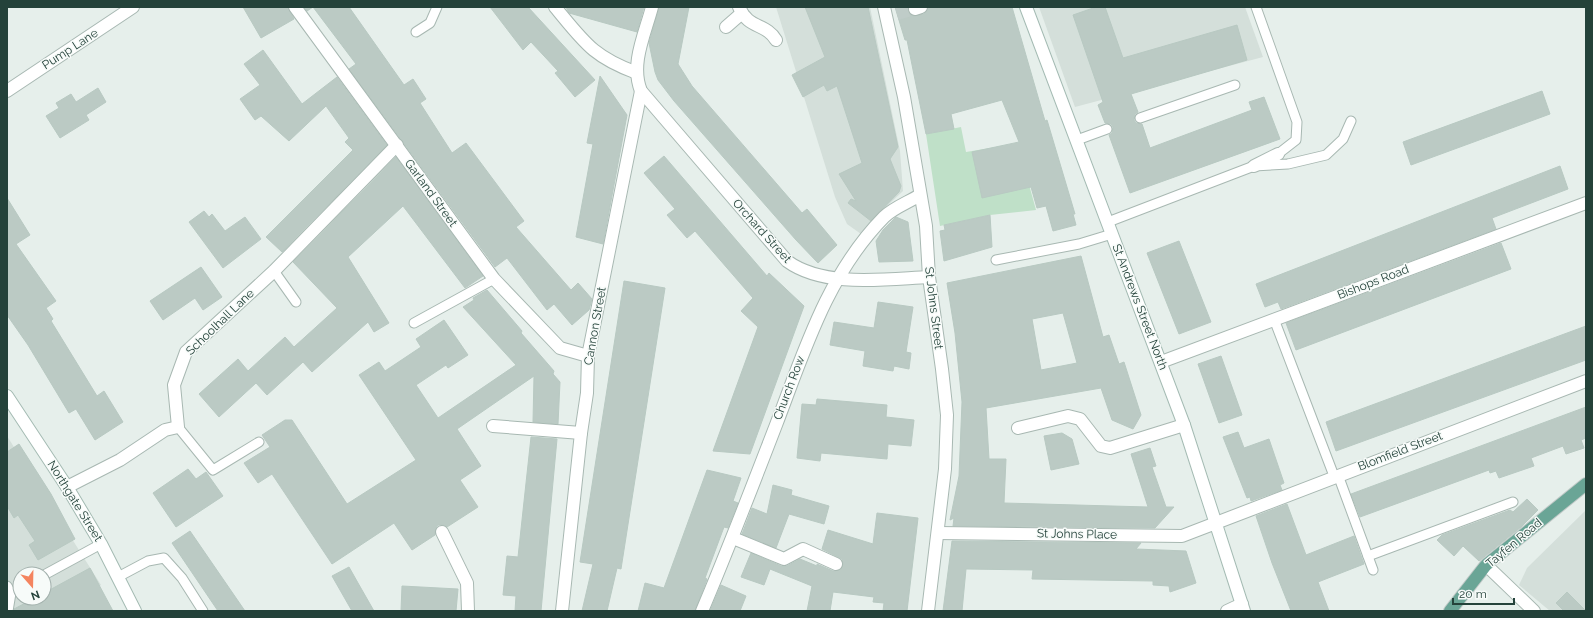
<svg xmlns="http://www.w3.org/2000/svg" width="1593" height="618" font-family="Raleway,sans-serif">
	<rect width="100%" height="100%" fill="#e6efeb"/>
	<!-- built -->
	<g fill="#d4dfda" fill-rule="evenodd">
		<path d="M776,7H870L900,151L903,191L869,223L861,234L847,224L835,197Z"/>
		<path d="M1039,7H1245L1263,57L1075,107Z"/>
		<path d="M7,436L101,585L71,602L75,611H7ZM20,574H44V598H20Z"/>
		<path d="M1586,510V611H1550L1519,585L1527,568Z"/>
	</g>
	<!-- green -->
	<path fill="#bfe0c8" d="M961,127L966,152L1002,146L1023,163L1036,210L990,215L940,226L926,134Z"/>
	<!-- building -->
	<g fill="#bbcac4" stroke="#b8c9c2" fill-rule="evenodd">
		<path d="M243,7H288L294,19L261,38Z"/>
		<path d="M304,7H349L404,85L413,79L426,99L420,103L452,153L466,143L524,221L516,227L571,290L578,283L592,299L589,310L572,325L554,304L547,310L507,258L495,267L349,69L356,64L313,7L307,11Z"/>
		<path d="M490,7H528L595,80L575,97L555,73L558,71L531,42L523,50Z"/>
		<path d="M566,7H644L637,32L569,13Z"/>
		<path d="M659,7H689L678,64L692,86L802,213L807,209L837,245L818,263L796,240L674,101L658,80L655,72L649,43Z"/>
		<path d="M805,7H868L898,147L890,159L901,186L899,192L871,221L848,203L851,199L856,201L839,174L862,163L837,86L827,91L824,85L803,97L792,75L825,57Z"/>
		<path d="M895,7H908V12L914,16L924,14L928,7H1012L1045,121L1047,120L1075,214H1073L1076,225L1053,231L1046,206L1037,208L1031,187L982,198L972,152L1019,142L1002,100L951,114L954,129L926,134L907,40H905Z"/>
		<path d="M1096,7H1105L1123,58L1237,25L1247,60L1131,94L1138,112L1135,114L1134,120L1136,123L1142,124L1150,148L1252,110L1249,102L1264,97L1280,139L1130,193L1109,135L1112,133L1113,127L1111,124L1105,123L1098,105L1103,102L1073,15Z"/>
		<path d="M263,50L302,104L337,77L387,145L282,252L266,237L353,150L345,142L349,138L326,106L289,141L261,116L255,120L240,99L260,85L244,64Z"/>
		<path d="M600,76L627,115L603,244L576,237L593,144L587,143Z"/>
		<path d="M98,88L106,102L86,115L89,120L60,138L46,116L59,108L56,103L71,94L76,102Z"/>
		<path d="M1542,91L1550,114L1411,165L1403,142Z"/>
		<path d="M664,156L767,276L769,273L804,306L750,454L713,451L758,327L741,311L753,298L695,231L687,238L667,215L675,209L644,173Z"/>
		<path d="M396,157L483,276L465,288L403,206L348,257L389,323L374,332L368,322L312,372L303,362L267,395L256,383L219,417L199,394L238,359L248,371L285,337L294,347L337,308L293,262Z"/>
		<path d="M1560,166L1568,189L1492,218L1496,229L1281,309L1278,302L1265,307L1256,284Z"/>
		<path d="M7,198L30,235L16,244L56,301L46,308L53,319L51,321L97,396L104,391L123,422L95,440L76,409L69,413L28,345L7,315Z"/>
		<path d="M204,211L209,217L212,214L225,231L245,217L261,239L223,268L189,222Z"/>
		<path d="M990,215L992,247L944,261L940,231L945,230L944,225Z"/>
		<path d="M896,217L908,222L913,261L879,262L876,241L883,230Z"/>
		<path d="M1179,241L1211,322L1179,334L1147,253Z"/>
		<path d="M1501,243L1511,269L1296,350L1286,323Z"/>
		<path d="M1081,256L1103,337L1109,335L1119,364L1124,362L1141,415L1133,429L1112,420L1101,388L986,408L989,459H1006L1004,503L1148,507L1131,454L1150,448L1156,466L1152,467L1166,507H1174L1155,528L953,526L954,518L950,520L959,476L962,402L955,333L947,283ZM1063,313L1077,363L1041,370L1032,319Z"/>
		<path d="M201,267L222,297L203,310L195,298L163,320L150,301Z"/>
		<path d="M624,281L665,288L621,569L617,568L607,611H582L593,564L580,562Z"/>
		<path d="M487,290L522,331L521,333L554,371L553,374L560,382L558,424L533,422L534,376L457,429L481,466L460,480L478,507L447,527L443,525H438L436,528L435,535L412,550L394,523L332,564L272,474L258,483L244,463L270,447L262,435L285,420H292L347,504L416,460L359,375L379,362L385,371L421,347L416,339L444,320L468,355L448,368L446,365L416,385L438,418L516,365L463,307L474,300L473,298Z"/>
		<path d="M878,302L913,307L906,352L911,353L909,369L894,366L893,371L863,366L865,351L830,345L834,322L874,328Z"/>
		<path d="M1586,326V360L1336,451L1326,422Z"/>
		<path d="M1221,356L1242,415L1219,423L1198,364Z"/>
		<path d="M817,399L887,405L886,417L914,420L911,446L888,444L887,459L821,453L820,461L797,458L802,404L816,405Z"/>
		<path d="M1586,407V438L1581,440L1584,448L1566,454L1563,446L1531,458L1534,466L1499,478L1496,471L1490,473L1489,470L1360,517L1351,494Z"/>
		<path d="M1238,432L1244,448L1269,439L1284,483L1280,485L1282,490L1251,501L1250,497L1247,498L1223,437Z"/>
		<path d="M1062,433L1072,439L1079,464L1051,470L1044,436Z"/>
		<path d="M531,437L557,439L541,611H515L516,596L503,595L507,556L518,557Z"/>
		<path d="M19,444L51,494L75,539L38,560L29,545L35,541L18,515L14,518L7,506V452Z"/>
		<path d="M188,469L196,479L206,472L223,496L176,527L153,493Z"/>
		<path d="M707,470L741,478L733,501L738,503L728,528L724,527L705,578L707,579L695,611H638L645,583L664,588Z"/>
		<path d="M773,485L792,490L791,495L829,506L824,524L789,514L776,548L742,534L752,508L767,514Z"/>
		<path d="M1527,499L1538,510L1521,527L1479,561L1463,546L1454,556L1437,540L1442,535L1510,510L1513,512Z"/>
		<path d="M1287,504L1306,555L1354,536L1364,564L1318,582L1329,611H1291L1272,563L1256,516Z"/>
		<path d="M877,513L918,518L907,611H883L884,603L873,602L874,597L833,592L830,611H807L812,586L770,569L764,585L741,577L751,553L781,566H787L800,559L817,566V564L833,571L840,570L843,564L842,559L822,549L828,530L873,544Z"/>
		<path d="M190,531L245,611H218L172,543Z"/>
		<path d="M952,541L1141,543L1136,549L1186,551L1196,583L1170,592L1169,586L1153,585V581L1032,579L1033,570L966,569L962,611H943Z"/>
		<path d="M349,567L358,583L374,611H352L332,576Z"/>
		<path d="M90,568L113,611H14V609L35,598H44V593Z"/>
		<path d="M721,585L746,596L740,611H710Z"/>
		<path d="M402,586L458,589L456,611H401Z"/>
		<path d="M1567,592L1586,611H1564L1556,603Z"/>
	</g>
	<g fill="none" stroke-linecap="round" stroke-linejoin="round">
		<!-- street-tunnel -->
		<path stroke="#bfccc8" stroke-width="12" stroke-dasharray="12 6" stroke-linecap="butt" d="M897,14L915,9"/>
		<defs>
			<g id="lane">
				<path d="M1256,7L1297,122L1296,140L1278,154"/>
				<path d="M416,32L430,23L437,7"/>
				<path d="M1140,118L1235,85"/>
				<path d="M1077,140L1107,129"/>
				<path d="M1108,222L1254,166L1288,164L1326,155L1343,139L1351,121"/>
				<path d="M996,260L1079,244L1112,234"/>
				<path d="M274,271L296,302"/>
				<path d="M1274,319L1334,476"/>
				<path d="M414,323L494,279"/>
				<path d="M178,427L213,470L259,442"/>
				<path d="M1338,475L1373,570"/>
				<path d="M1368,556L1513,502"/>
				<path d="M44,575L101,544"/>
				<path d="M118,577L148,561L164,558L182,578L203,611"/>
				<path d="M7,586L11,593L8,611"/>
			</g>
			<g id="street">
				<path d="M295,7L494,279L560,348L588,356"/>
				<path d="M555,7C584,42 593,57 637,73"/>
				<path d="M652,7C645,34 630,64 641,91L787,261C824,288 885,279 929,277"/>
				<path d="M739,7C748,29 766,23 776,40"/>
				<path d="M884,7L904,97L926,226L929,277L942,369L947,415L945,469L928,611"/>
				<path d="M915,9L921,7"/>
				<path d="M726,27L742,13"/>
				<path d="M7,91L133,7"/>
				<path d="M1254,166L1278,154"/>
				<path d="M1161,362L1586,203"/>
				<path d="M493,426L581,433"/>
				<path d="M1018,428L1068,416L1080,419L1101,446L1110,448L1184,425"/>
				<path d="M67,487L120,460L165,430L178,427L174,385L186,352L274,271L397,145"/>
				<path d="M442,532L467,583L468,611"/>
				<path d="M938,533L1182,536L1586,381"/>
				<path d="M733,538L784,559L803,549L836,564"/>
				<path d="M1486,565L1534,611"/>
				<path d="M562,611L581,433L587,393L588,356L641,91"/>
				<path d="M702,611C728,550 752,487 776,425C804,352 827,275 884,217C893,208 909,202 920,195"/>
				<path d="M1227,611L1242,604"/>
			</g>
			<g id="secondary">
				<path d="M1026,7L1184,425L1244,611"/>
				<path d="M7,396L67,487L101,544L135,611"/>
			</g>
			<path id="primary" d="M1450,611L1486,565L1586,484"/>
		</defs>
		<!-- lane casing -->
		<use href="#lane" stroke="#a8b8b2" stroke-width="11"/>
		<!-- street casing -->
		<use href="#street" stroke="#a8b8b2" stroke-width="14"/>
		<!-- secondary casing -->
		<use href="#secondary" stroke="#a4bbb3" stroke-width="14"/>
		<!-- primary casing -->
		<use href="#primary" stroke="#c2cac8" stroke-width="14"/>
		<!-- lane -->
		<use href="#lane" stroke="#fff" stroke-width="9"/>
		<!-- street -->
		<use href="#street" stroke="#fff" stroke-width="12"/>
		<!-- secondary -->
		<use href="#secondary" stroke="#fff" stroke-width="12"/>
		<!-- primary -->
		<use href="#primary" stroke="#6aa596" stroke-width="12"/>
	</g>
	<g text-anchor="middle" stroke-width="3" stroke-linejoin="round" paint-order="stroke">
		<!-- street labels -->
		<g font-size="12" fill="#24423a" stroke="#f7fbf9">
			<text transform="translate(70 49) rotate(-33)" y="4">Pump Lane</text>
			<text transform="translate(431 193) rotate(54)" y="4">Garland Street</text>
			<text transform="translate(762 231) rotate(48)" y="4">Orchard Street</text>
			<text transform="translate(1373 282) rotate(-21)" y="4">Bishops Road</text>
			<text transform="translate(1140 307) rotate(69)" y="4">St Andrews Street North</text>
			<text transform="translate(934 308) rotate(83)" y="4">St Johns Street</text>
			<text transform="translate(220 322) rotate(-44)" y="4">Schoolhall Lane</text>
			<text transform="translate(595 326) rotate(-80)" y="4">Cannon Street</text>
			<text transform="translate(789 388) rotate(-69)" y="4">Church Row</text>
			<text transform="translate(1400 451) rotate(-21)" y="4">Blomfield Street</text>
			<text transform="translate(75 501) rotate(58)" y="4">Northgate Street</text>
			<text transform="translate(1077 534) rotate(1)" y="4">St Johns Place</text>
			<text transform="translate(1514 543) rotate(-40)" y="4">Tayfen Road</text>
		</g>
	</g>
	<!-- border -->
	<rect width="1593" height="618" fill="none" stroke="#24423a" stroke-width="16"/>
	<!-- north arrow -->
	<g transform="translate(32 586) rotate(160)"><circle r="19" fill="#f7fbf9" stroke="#a3b1ad"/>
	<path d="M0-3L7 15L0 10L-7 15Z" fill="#f4845f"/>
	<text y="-6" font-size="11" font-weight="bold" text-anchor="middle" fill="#24423a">N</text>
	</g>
	<!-- scale -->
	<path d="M1453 598v6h61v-6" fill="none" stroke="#24423a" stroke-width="2"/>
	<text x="1459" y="598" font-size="12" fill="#24423a" stroke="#f7fbf9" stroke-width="3" paint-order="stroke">20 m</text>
</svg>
